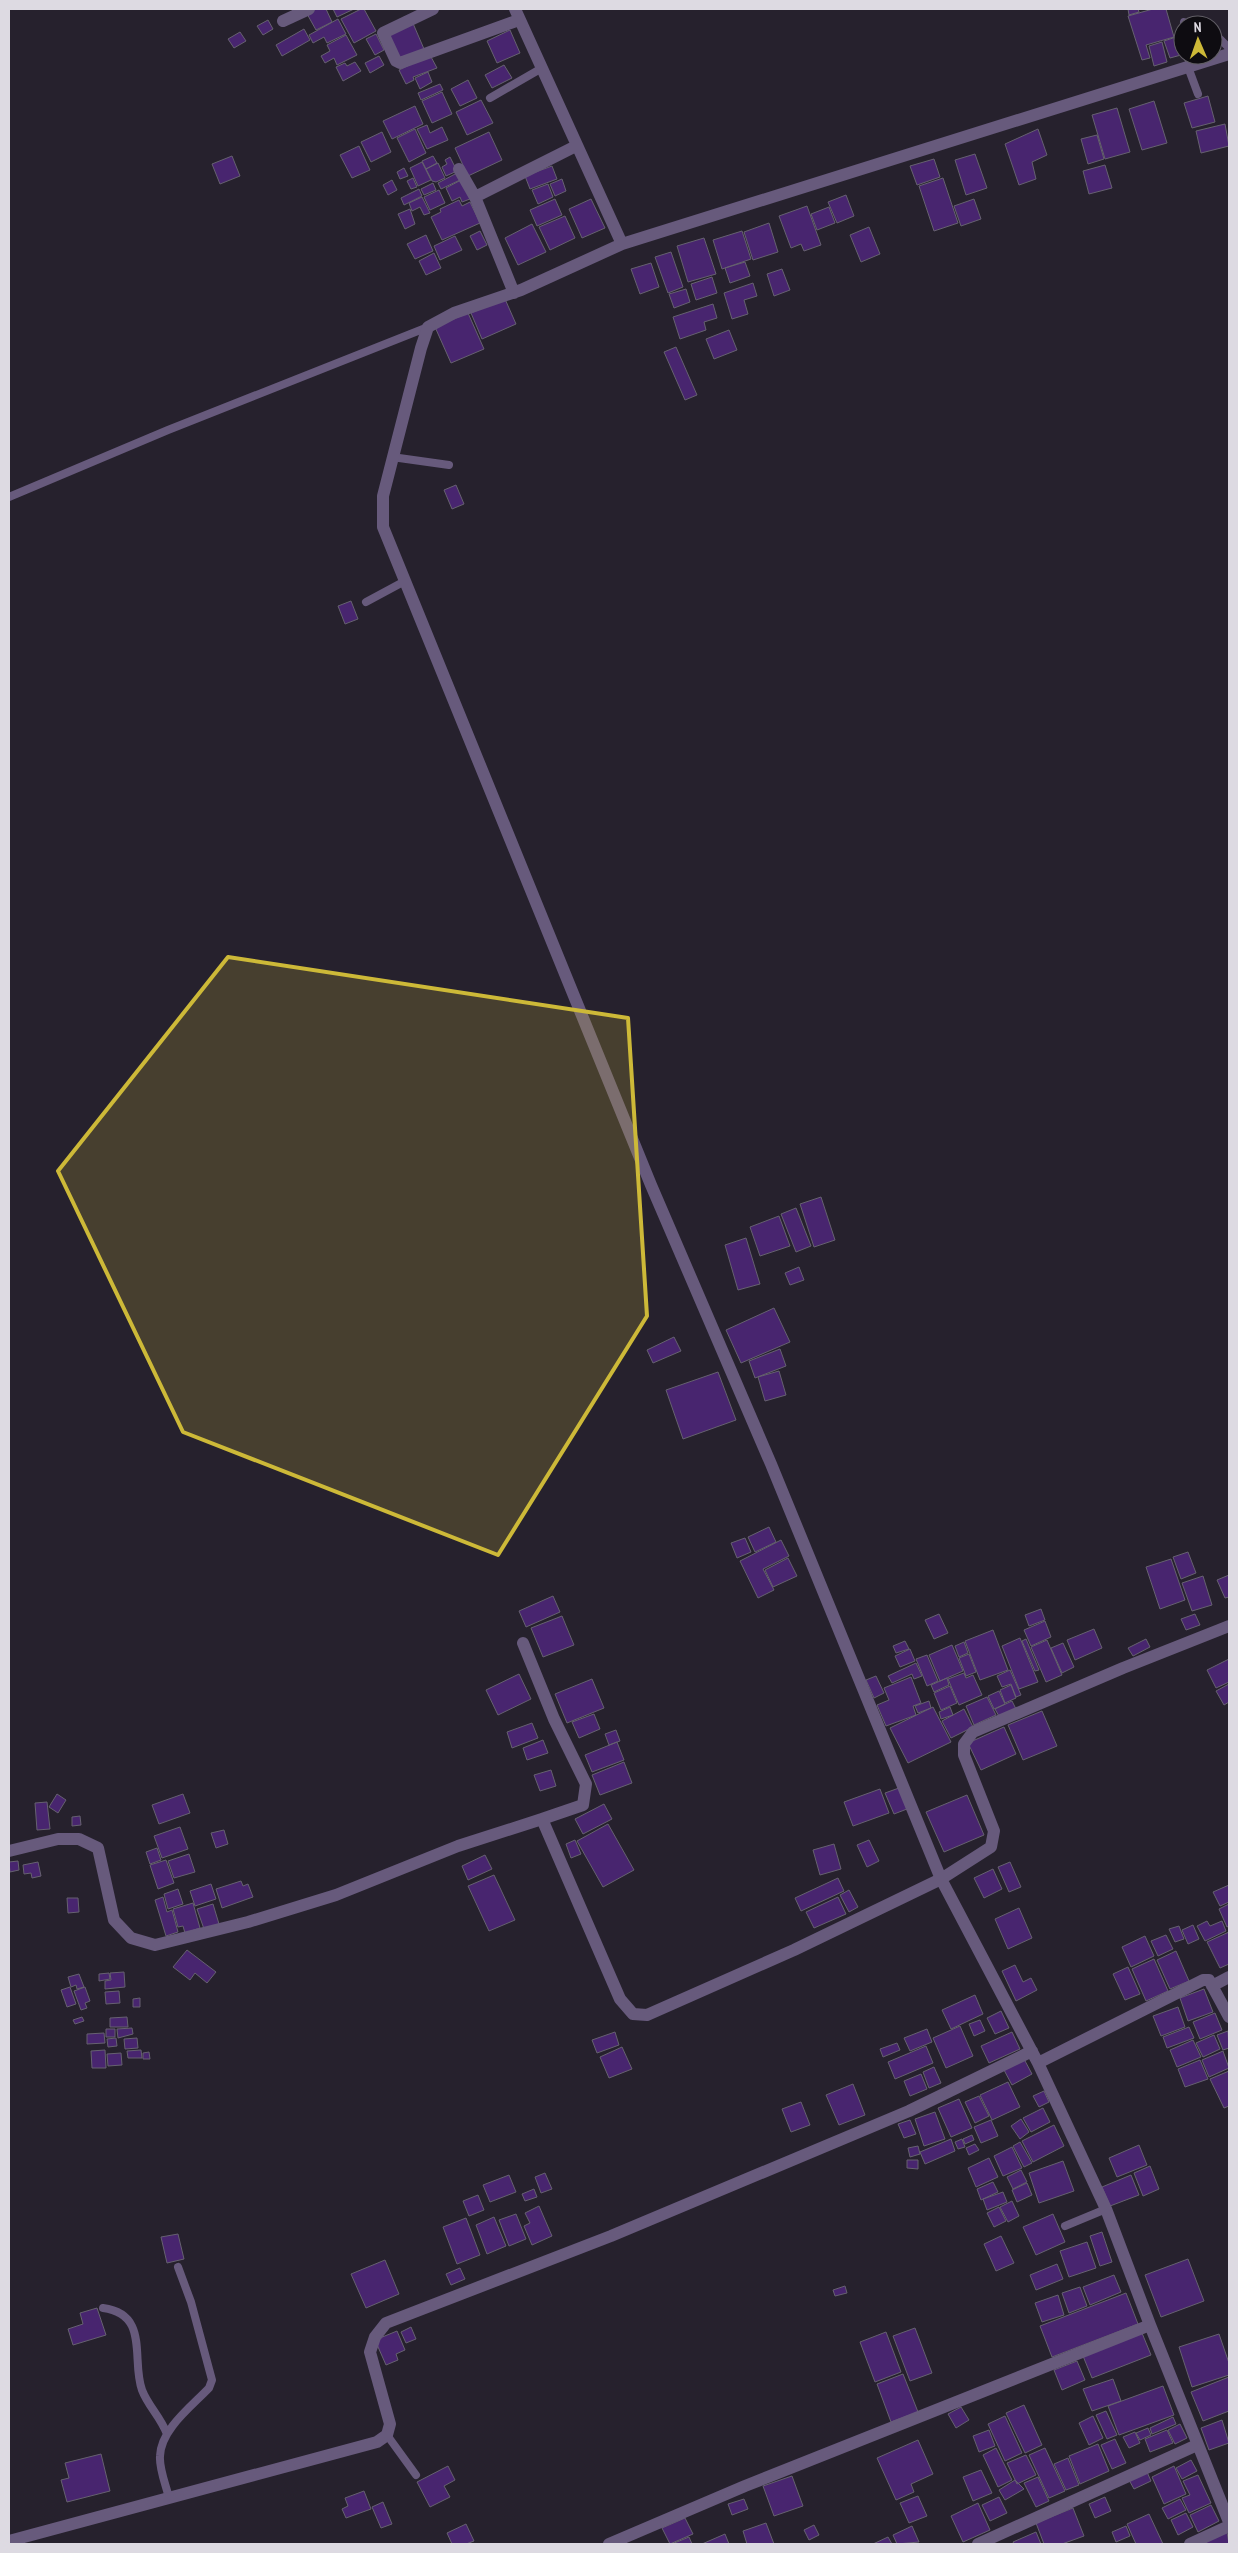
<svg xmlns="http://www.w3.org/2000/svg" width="1238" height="2553" font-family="'PT Sans Narrow',sans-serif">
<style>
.building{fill:#48256f;stroke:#666170}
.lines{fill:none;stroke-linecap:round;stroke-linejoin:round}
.lane{stroke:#675a7c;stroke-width:8}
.street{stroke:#675a7c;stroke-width:12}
.marked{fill:#cdb938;fill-opacity:0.2;stroke:#cdb938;stroke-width:4;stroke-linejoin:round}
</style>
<rect width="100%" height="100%" fill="#26212d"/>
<path class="building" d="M313,9H326L332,22L316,30L306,12Z
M333,9H354L337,17Z
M361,9H364L376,31L354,43L341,19Z
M1128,9H1138L1139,12L1129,15Z
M1153,9H1166L1174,37L1146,45L1150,58L1142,60L1128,16Z
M338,19L346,34L327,43L324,37L313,43L309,35Z
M268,20L273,29L263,35L257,26Z
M412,21L424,49L400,60L387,32Z
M304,29L310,40L282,56L276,45Z
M510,30L520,53L497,63L487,41Z
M240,32L246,41L234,48L228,39Z
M376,34L384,50L375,55L366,39Z
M346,35L357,55L337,65L334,58L325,63L321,56L330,51L327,45Z
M1176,37L1181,55L1170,58L1164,41Z
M1162,42L1167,62L1154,66L1149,46Z
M430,55L437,68L413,77L414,80L406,84L399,70Z
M1183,55H1203L1204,57L1186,63Z
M379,56L384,65L370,73L365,63Z
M355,62L361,71L343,81L336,67L345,63L347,66Z
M504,65L512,78L492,88L485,75Z
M428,72L432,82L420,89L415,78Z
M468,80L477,98L460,106L451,89Z
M440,84L443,90L421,100L418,93Z
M442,92L452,114L432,123L422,101Z
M1208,96L1215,122L1192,128L1184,103Z
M481,100L493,123L467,135L456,112Z
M1154,101L1167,143L1142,150L1129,109Z
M415,106L423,124L392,139L383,121Z
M1117,108L1130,152L1105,159L1092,115Z
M1225,124L1229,146L1201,153L1196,131Z
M427,125L430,133L442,127L448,140L427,149L417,129Z
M415,129L426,153L409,162L397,138Z
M1038,129L1047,155L1032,162L1036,179L1019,185L1005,144Z
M382,132L391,152L371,162L361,142Z
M489,132L502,160L468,176L455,148Z
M1097,135L1104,159L1088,164L1081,139Z
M359,146L370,170L352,178L340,155Z
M975,154L987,188L966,195L955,160Z
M232,156L240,176L220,184L212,164Z
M433,156L437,163L426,169L422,161Z
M450,157L457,171L446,176L442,167L447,164L445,160Z
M934,159L940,177L917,185L910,166Z
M422,162L431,180L418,186L410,168Z
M438,163L445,178L436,182L432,181L426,169Z
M1105,165L1112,188L1089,194L1083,171Z
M552,166L557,179L530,189L525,176Z
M404,168L408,176L400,179L397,172Z
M457,173L460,180L441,189L438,183Z
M413,178L417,187L411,189L407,181Z
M943,178L958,223L934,231L919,186Z
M562,179L566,191L555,196L550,184Z
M392,180L397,190L388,195L383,185Z
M461,180L470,199L462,202L460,197L452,201L446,188Z
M433,183L436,190L424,195L421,189Z
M548,184L553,197L538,204L532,190Z
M419,189L422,196L404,205L401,198Z
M439,190L445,203L430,210L424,197Z
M846,195L854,216L837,223L828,202Z
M422,197L430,213L424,215L420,207L412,211L409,203Z
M555,199L562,215L537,226L530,210Z
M591,199L605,228L582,238L569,209Z
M974,199L981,219L961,226L954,206Z
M459,200L462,206L470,202L480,223L442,240L431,217L441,212L440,209Z
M807,206L821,245L804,251L801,244L791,248L779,216Z
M829,207L835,223L817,230L811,214Z
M410,209L415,224L405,229L398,214Z
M565,216L575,238L550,250L539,227Z
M769,223L778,252L753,260L744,232Z
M532,224L546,252L518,265L505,238Z
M869,227L880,254L861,262L850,235Z
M480,231L487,245L477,250L470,236Z
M742,231L751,259L722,269L713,240Z
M426,235L433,251L415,259L407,244Z
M455,236L462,250L440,260L434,246Z
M704,238L716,274L688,282L677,246Z
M671,252L683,287L668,293L655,257Z
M434,253L441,268L426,275L419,261Z
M745,262L750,276L730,283L725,268Z
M651,263L659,287L640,294L631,269Z
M782,269L790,290L774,296L767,274Z
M712,277L717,293L696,300L691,284Z
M753,283L757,296L744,300L748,314L732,319L724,293Z
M686,289L690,302L674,308L669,294Z
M505,299L516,324L482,339L471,313Z
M713,304L717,318L704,322L706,330L680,339L673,317Z
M468,313L484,349L451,363L435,327Z
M729,330L737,350L714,359L706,339Z
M676,347L697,395L685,400L664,352Z
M456,485L464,504L452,509L444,490Z
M351,601L358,619L345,624L338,606Z
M821,1197L835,1240L814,1247L800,1204Z
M796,1208L811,1246L796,1252L781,1214Z
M779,1216L790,1246L760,1256L750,1227Z
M746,1238L760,1284L738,1290L725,1245Z
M799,1267L804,1280L790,1285L785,1273Z
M774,1308L790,1342L741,1363L726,1330Z
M674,1337L681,1351L653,1363L647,1350Z
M780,1349L786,1366L755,1378L749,1361Z
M779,1371L786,1395L765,1401L758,1377Z
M718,1372L736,1420L683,1439L666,1390Z
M769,1527L776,1542L755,1552L748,1537Z
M745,1538L751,1552L737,1558L731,1543Z
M781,1540L789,1556L763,1569L774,1590L758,1598L740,1561Z
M1188,1552L1196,1573L1181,1579L1173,1557Z
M788,1558L797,1576L773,1587L765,1570Z
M1171,1559L1185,1600L1160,1609L1146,1567Z
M1229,1575V1597L1225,1598L1217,1580Z
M1203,1576L1212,1605L1192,1611L1182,1583Z
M553,1596L560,1612L526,1627L519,1611Z
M1041,1609L1045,1620L1029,1626L1025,1615Z
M939,1614L948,1633L934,1639L925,1620Z
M1195,1614L1200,1625L1186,1630L1181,1619Z
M562,1616L574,1645L543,1657L531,1628Z
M1045,1621L1051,1637L1031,1646L1024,1630Z
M1094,1629L1102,1648L1075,1660L1067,1640Z
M993,1630L1008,1670L980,1680L965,1641Z
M1020,1638L1038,1682L1019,1689L1002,1646Z
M1026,1639L1039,1670L1035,1671L1022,1641Z
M1146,1639L1150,1647L1133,1656L1128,1648Z
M1047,1640L1062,1675L1046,1682L1031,1647Z
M905,1641L909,1649L896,1653L893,1646Z
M964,1642L968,1653L959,1657L955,1646Z
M1063,1643L1074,1667L1062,1673L1051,1648Z
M952,1645L963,1671L940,1681L929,1655Z
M910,1649L915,1661L900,1667L895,1656Z
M969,1654L976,1672L966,1676L959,1658Z
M927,1655L938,1681L927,1686L916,1659Z
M1229,1659V1682L1216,1688L1207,1670Z
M916,1663L922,1676L914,1679L912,1674L892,1683L888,1676Z
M1010,1670L1021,1695L1016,1697L1011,1684L1002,1687L997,1676Z
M964,1673L966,1678L973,1675L982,1695L959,1705L948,1679Z
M519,1674L531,1699L498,1715L486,1690Z
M876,1676L884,1693L874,1698L866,1680Z
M911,1677L921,1703L913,1706L916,1715L886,1726L877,1705L889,1700L884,1688Z
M947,1678L949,1685L934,1692L931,1685Z
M592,1679L604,1708L567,1723L555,1694Z
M1229,1684V1702L1224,1705L1216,1691Z
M1011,1685L1016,1698L1005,1703L1000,1690Z
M950,1686L957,1703L941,1710L934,1693Z
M999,1691L1005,1704L994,1709L988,1696Z
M987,1697L996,1715L974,1725L966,1706Z
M929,1701L931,1708L918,1713L915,1706Z
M1012,1701L1017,1711L1000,1718L995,1709Z
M933,1707L951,1742L908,1763L890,1728Z
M950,1707L953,1715L941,1719L939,1712Z
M964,1709L973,1727L951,1738L942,1721Z
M1042,1711L1057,1746L1023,1760L1008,1725Z
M594,1714L600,1729L579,1738L572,1722Z
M532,1723L538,1738L512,1748L507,1732Z
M1004,1727L1016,1754L981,1770L968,1743Z
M616,1730L620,1741L609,1745L605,1734Z
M543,1740L548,1753L527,1760L523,1748Z
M617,1742L624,1760L592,1772L585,1755Z
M624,1762L632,1783L600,1795L592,1775Z
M551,1770L556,1786L540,1791L534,1775Z
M899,1788L907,1809L894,1814L885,1793Z
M880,1789L889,1813L853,1826L844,1802Z
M57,1794L66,1800L58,1813L49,1807Z
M183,1794L190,1813L159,1824L152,1805Z
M967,1795L984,1835L944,1852L926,1812Z
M47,1802L50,1829L37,1830L35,1803Z
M604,1804L612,1819L583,1834L575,1819Z
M80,1816L81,1825L72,1826V1817Z
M608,1824L634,1870L603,1887L577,1841Z
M180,1827L188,1849L162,1858L154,1836Z
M224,1830L228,1844L216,1848L211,1833Z
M575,1840L581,1854L571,1858L566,1844Z
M869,1840L879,1861L867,1867L857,1845Z
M834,1844L841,1869L820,1875L813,1850Z
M157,1848L161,1860L150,1864L146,1852Z
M189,1854L195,1872L174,1878L168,1861Z
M485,1855L492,1869L468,1880L462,1866Z
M166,1860L174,1883L158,1889L150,1865Z
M18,1861L19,1870L10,1872L9,1862Z
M38,1862L41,1876L32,1878L31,1873L24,1874L23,1865Z
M1010,1862L1021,1887L1009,1892L998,1867Z
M993,1869L1002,1889L984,1898L974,1878Z
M494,1875L515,1920L489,1931L468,1886Z
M838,1878L844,1891L801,1911L795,1898Z
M241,1881L243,1886L248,1884L253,1897L222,1908L216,1889Z
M211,1884L216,1899L195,1906L190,1891Z
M1229,1885V1902L1220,1906L1213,1892Z
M178,1889L183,1904L168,1909L164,1894Z
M849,1890L858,1907L849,1912L840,1895Z
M163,1897L167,1912L172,1910L178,1932L166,1936L155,1900Z
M838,1897L846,1914L814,1928L806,1912Z
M67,1898H78L79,1912L68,1913Z
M193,1903L200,1928L185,1933L183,1926L178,1927L173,1909Z
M213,1904L219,1924L204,1929L197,1909Z
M1229,1904V1926L1227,1927L1219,1909Z
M1019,1908L1032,1938L1008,1949L995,1919Z
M1207,1921L1210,1926L1222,1921L1226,1931L1205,1941L1197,1926Z
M1193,1925L1199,1939L1188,1944L1182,1930Z
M1179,1926L1184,1939L1175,1942L1169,1929Z
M1229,1932V1964L1220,1968L1207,1942Z
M1166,1935L1173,1949L1158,1956L1151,1941Z
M1145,1936L1154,1956L1131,1967L1122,1947Z
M187,1950L216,1972L207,1983L195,1973L190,1980L173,1967Z
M1176,1951L1189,1981L1170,1989L1157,1960Z
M1154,1959L1168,1991L1146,2001L1132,1969Z
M1015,1965L1023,1982L1031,1978L1037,1990L1016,2001L1002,1971Z
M1128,1967L1140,1994L1125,2000L1113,1974Z
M124,1972L125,1987L105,1989V1981L111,1980L110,1973Z
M109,1973L110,1979L99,1981V1974Z
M79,1974L84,1987L77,1989L76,1985L71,1987L68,1977Z
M70,1987L76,2004L67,2007L61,1990Z
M85,1987L90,2001L85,2003L87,2008L81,2010L74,1991Z
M1204,1989L1213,2012L1188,2021L1180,1998Z
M119,1991L120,2003L106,2004L105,1992Z
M975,1995L983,2014L951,2029L942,2010Z
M140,1998V2007H133V1999Z
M1178,2007L1185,2027L1161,2036L1153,2016Z
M1001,2011L1009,2028L995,2034L987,2018Z
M1215,2013L1222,2030L1200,2039L1193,2022Z
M82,2017L84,2021L75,2024L73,2020Z
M127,2017L128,2027H110V2018Z
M980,2020L985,2031L974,2036L969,2024Z
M960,2026L973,2056L946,2068L933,2038Z
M1189,2027L1194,2038L1167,2048L1163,2037Z
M132,2028L133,2034L118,2038L117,2029Z
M106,2029H115V2037H106Z
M927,2029L932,2042L910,2051L904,2038Z
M1228,2031L1229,2048L1223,2050L1217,2035Z
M615,2032L619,2045L597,2053L592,2040Z
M1012,2032L1020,2049L989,2063L981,2046Z
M104,2033L105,2043L87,2044V2034Z
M1214,2035L1220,2049L1203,2057L1196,2043Z
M116,2038L117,2046L108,2047L107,2039Z
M137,2038L138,2048L125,2049L124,2039Z
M1193,2040L1201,2057L1177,2067L1170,2050Z
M897,2043L900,2050L883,2057L880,2049Z
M926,2046L933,2063L895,2079L888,2062Z
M622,2047L632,2069L609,2078L600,2057Z
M105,2050L106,2068H92L91,2051Z
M141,2050L142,2058H128L127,2051Z
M1223,2051L1229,2068L1209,2077L1202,2060Z
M149,2052L150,2059H143V2053Z
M121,2053L122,2065L108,2066L107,2054Z
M1024,2059L1032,2074L1012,2085L1004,2070Z
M1200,2060L1208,2079L1185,2087L1178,2069Z
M934,2067L941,2083L929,2088L923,2072Z
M1229,2071V2106L1224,2108L1210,2079Z
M921,2074L927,2089L910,2096L904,2081Z
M1008,2082L1020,2107L992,2120L980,2095Z
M853,2084L865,2115L839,2125L826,2095Z
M1044,2091L1049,2102L1039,2107L1033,2096Z
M979,2096L989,2116L975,2123L965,2102Z
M959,2099L972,2128L951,2137L938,2108Z
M801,2102L810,2125L791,2132L782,2109Z
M1043,2108L1050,2122L1031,2132L1023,2118Z
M935,2112L945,2139L924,2146L915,2119Z
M1021,2119L1029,2132L1020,2139L1011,2126Z
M910,2120L916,2134L904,2138L898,2124Z
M991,2120L998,2136L981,2143L974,2127Z
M1054,2125L1064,2146L1033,2162L1022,2141Z
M972,2135L974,2140L965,2144L963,2139Z
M951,2139L955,2151L925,2164L920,2152Z
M962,2139L965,2147L958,2149L955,2142Z
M1020,2142L1032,2163L1024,2167L1013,2146Z
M975,2144L979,2150L969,2155L966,2148Z
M1139,2145L1147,2165L1117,2177L1109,2158Z
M918,2146L920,2154L910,2157L908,2148Z
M1012,2147L1022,2168L1003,2176L994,2156Z
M989,2158L998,2177L976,2187L968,2168Z
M907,2160H918V2169L907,2168Z
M1063,2161L1074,2191L1039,2203L1029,2173Z
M1150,2166L1159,2189L1143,2196L1134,2173Z
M1021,2170L1027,2182L1013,2189L1007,2177Z
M545,2173L552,2189L541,2193L535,2177Z
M509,2175L516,2192L490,2202L483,2185Z
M1131,2175L1139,2195L1110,2206L1102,2187Z
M993,2182L998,2192L981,2200L977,2189Z
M1027,2183L1032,2195L1017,2202L1012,2190Z
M534,2189L537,2197L525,2201L522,2194Z
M1003,2192L1007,2202L987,2210L983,2199Z
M478,2195L484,2210L469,2216L463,2201Z
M1012,2201L1019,2216L1008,2222L1000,2207Z
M539,2206L552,2236L532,2245L524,2226L530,2223L525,2213Z
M999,2207L1006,2221L994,2227L987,2213Z
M516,2214L526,2239L509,2246L499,2220Z
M1053,2214L1065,2242L1036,2255L1023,2227Z
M494,2217L506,2246L487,2254L476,2225Z
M466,2218L480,2255L457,2264L443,2227Z
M1102,2232L1112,2262L1100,2266L1090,2236Z
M178,2234L184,2259L167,2263L161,2237Z
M1001,2236L1014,2263L996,2271L984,2244Z
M1087,2242L1096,2268L1069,2277L1060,2251Z
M1188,2259L1204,2301L1161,2317L1145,2275Z
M385,2260L399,2294L366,2308L351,2274Z
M1057,2264L1063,2279L1036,2290L1030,2275Z
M460,2268L465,2279L451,2285L446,2274Z
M1114,2275L1121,2292L1090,2305L1083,2287Z
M845,2286L847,2293L835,2296L833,2290Z
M1080,2287L1087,2306L1069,2313L1062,2293Z
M1126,2293L1138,2324L1052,2357L1040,2326Z
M1058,2295L1064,2315L1042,2322L1035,2303Z
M97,2308L106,2335L73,2345L68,2329L83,2324L80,2313Z
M411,2327L416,2339L406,2343L401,2332Z
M915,2328L932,2373L910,2381L893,2336Z
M397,2331L405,2350L396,2354L398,2360L386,2365L375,2340Z
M886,2332L901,2372L875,2382L860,2342Z
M1142,2333L1151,2355L1092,2378L1083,2356Z
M1219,2334L1229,2363V2375L1192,2387L1179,2347Z
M1077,2361L1085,2380L1062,2390L1054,2370Z
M903,2374L918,2412L891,2422L877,2384Z
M1229,2377V2411L1203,2421L1191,2392Z
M1113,2379L1121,2401L1092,2411L1083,2389Z
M1163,2386L1174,2415L1119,2435L1108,2406Z
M1024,2405L1042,2445L1025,2453L1006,2413Z
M961,2407L969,2420L956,2428L948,2414Z
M1106,2411L1117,2435L1107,2439L1096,2415Z
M1005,2416L1022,2453L1005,2461L988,2424Z
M1093,2416L1103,2438L1089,2445L1079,2423Z
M1173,2417L1176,2424L1152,2434L1150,2428Z
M1222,2420L1229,2443L1209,2450L1201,2428Z
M1180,2424L1187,2438L1175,2444L1168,2430Z
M1148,2428L1151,2435L1140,2440L1136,2433Z
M989,2430L995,2446L979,2452L973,2436Z
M1167,2430L1173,2443L1150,2452L1145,2439Z
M1135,2432L1140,2443L1129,2448L1123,2437Z
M1115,2439L1126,2463L1112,2469L1101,2445Z
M918,2440L933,2474L911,2484L914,2492L896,2500L877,2458Z
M1098,2444L1109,2471L1080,2484L1069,2456Z
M996,2448L1012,2480L998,2487L983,2455Z
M1045,2448L1065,2491L1049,2498L1029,2455Z
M101,2454L110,2491L67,2502L61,2480L69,2478L65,2463Z
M1026,2455L1036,2475L1017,2484L1007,2463Z
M1068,2458L1079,2485L1066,2490L1054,2464Z
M1191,2460L1197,2471L1182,2479L1176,2468Z
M448,2466L455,2480L444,2486L450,2497L430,2507L417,2482Z
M1174,2466L1186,2494L1164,2504L1152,2477Z
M981,2470L992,2493L973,2501L963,2477Z
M1147,2472L1151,2481L1134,2489L1129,2480Z
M1198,2475L1211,2503L1189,2513L1182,2498L1190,2495L1183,2481Z
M792,2476L803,2506L774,2516L763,2486Z
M1038,2477L1049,2501L1036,2507L1024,2483Z
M1015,2480L1024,2489L1005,2500L999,2490Z
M364,2491L371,2509L346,2518L342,2509L348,2506L345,2498Z
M918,2496L927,2516L909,2523L900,2503Z
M999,2497L1007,2513L990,2521L982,2505Z
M1105,2497L1111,2511L1095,2518L1089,2504Z
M744,2499L748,2509L732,2515L728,2504Z
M1180,2499L1186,2510L1168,2519L1162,2508Z
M383,2502L392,2524L381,2528L372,2507Z
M978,2503L990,2530L963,2542L951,2516Z
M1211,2505L1219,2521L1198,2532L1190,2515Z
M1073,2508L1084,2536L1062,2544H1044L1036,2523Z
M1186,2513L1193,2527L1178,2535L1171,2520Z
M1149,2514L1163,2544H1136L1127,2524Z
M685,2518L693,2534L670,2544L662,2528Z
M766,2523L774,2544H747L743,2531Z
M466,2524L474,2541L466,2544H452L447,2533Z
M814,2525L819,2535L809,2540L804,2530Z
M912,2526L919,2542L897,2544L893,2535Z
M1126,2526L1130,2536L1116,2542L1112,2532Z
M1036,2532L1041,2544H1014L1013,2542Z
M1227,2532L1229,2544H1207L1206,2541Z
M725,2534L729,2544H702Z
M689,2537L692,2544H672Z
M888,2537L892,2544H873Z"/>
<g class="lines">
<path class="lane" d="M1184,22L1195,25
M1213,32L1229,48
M1188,67L1198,94
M490,98L542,68
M392,457L449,465
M9,497L168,430L428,327
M366,602L405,581
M1065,2226L1106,2209
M103,2308C150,2314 131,2360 142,2390C148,2406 160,2416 167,2434
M387,2435L416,2475
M169,2498C166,2485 159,2469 160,2456C161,2429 192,2406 209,2388L212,2380L191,2302L178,2267"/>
<path class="street" d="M433,9L383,33L396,61L400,63L519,20
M515,9L622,244
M283,21L309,9
M1229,54L622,244L521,290L454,313L428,327L421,348L383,496V527L651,1185L771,1464L941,1879L1038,2063L1106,2209L1150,2325L1229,2522
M459,169L475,197L576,146
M475,197L514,293
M523,1643L554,1719L586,1784L583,1805L542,1819
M9,1851L58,1839H79L98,1848L114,1920L131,1938L155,1945L248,1922L336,1895L458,1846L542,1819L620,1999L633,2014L647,2015L794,1950L941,1879L991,1847L994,1831L964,1755V1744L973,1732L1123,1668L1229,1626
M1212,1986L1229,1977
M1038,2063L1203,1980H1209L1229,2017
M9,2541L377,2442L387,2435L390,2424L370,2352L375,2337L386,2323L611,2236L909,2111L1032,2051
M609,2544L745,2486L1150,2325
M978,2544L1197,2445
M1190,2544L1229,2526"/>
</g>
<path class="marked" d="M228,957L628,1018L647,1316L498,1555L183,1432L58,1171Z"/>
<rect width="1238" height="2553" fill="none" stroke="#dddae2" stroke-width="20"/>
<g transform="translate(1198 40) rotate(358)"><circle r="24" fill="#0e0c11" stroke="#615e65"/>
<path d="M0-4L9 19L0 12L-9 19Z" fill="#cdb938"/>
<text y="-8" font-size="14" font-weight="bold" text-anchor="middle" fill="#dddae2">N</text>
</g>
</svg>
